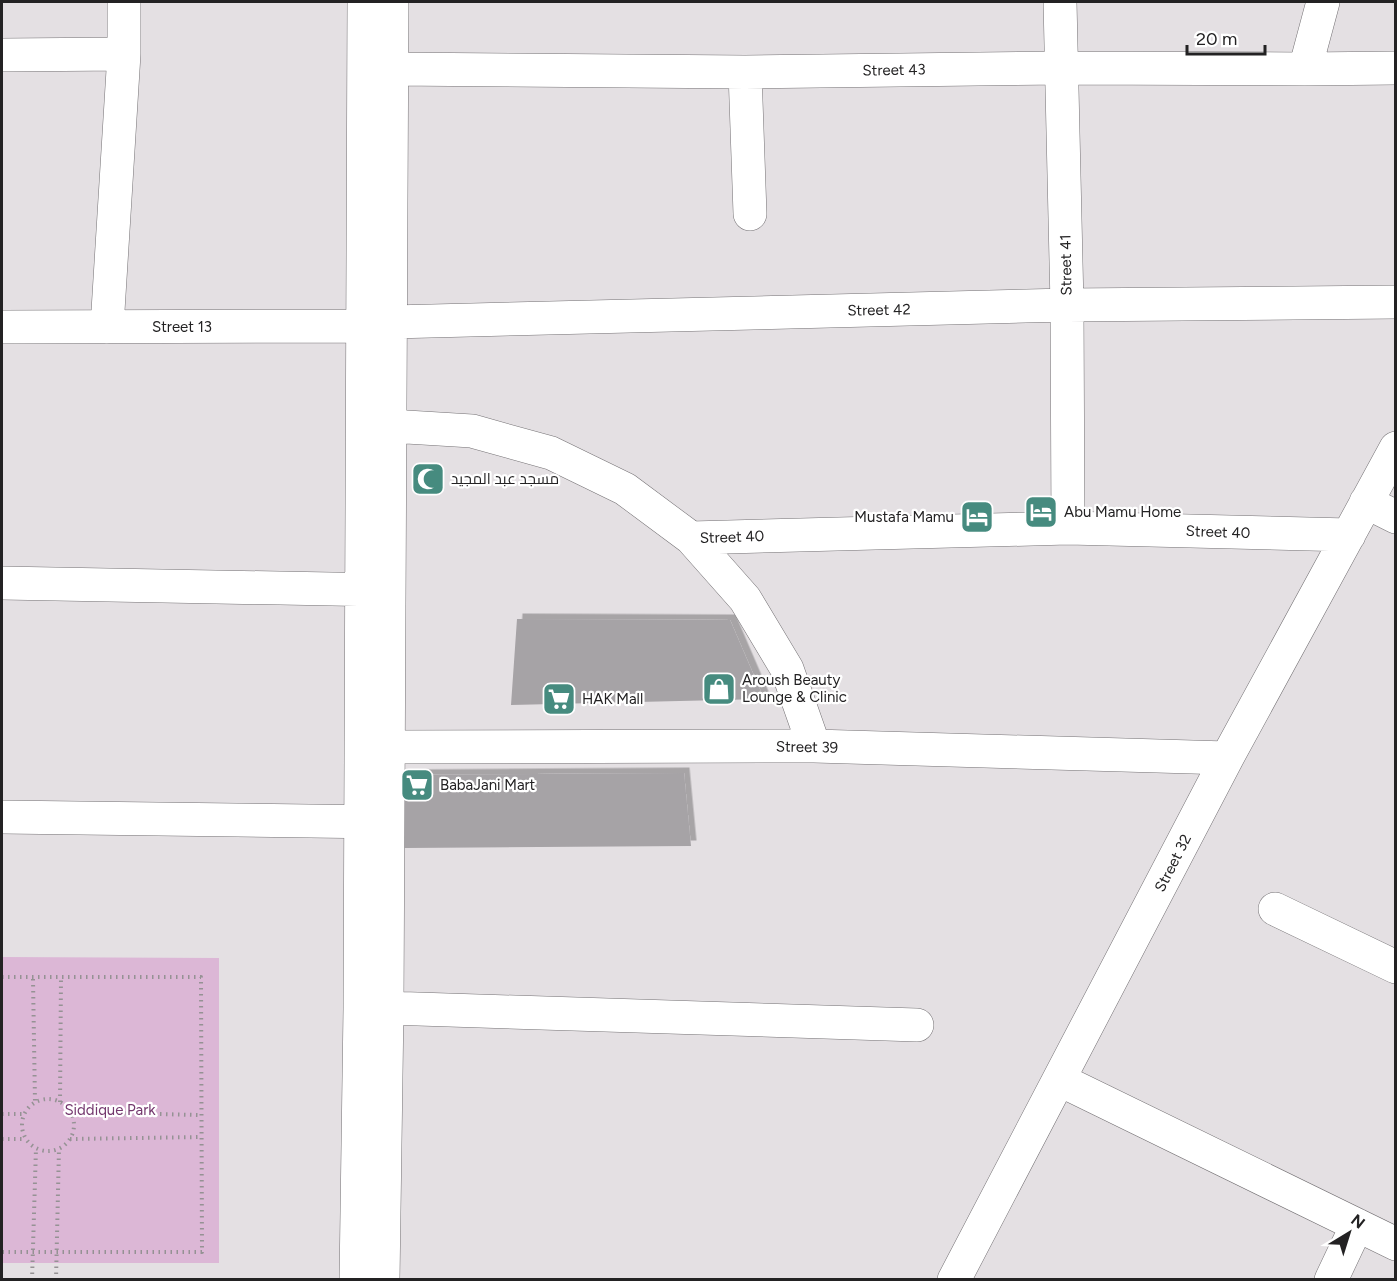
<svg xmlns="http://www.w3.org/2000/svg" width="1397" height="1281" font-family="Figtree,Cairo,sans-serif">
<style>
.green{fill:#dcb7d6}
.building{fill:#a6a3a6;filter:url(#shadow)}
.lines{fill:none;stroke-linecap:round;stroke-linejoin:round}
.minor-casing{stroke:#747174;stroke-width:34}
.path{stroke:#959294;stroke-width:4;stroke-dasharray:1.5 4.5;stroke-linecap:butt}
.minor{stroke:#fff;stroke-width:33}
.labels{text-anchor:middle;stroke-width:4.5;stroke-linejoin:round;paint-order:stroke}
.street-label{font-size:15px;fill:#232223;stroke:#fff}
.poi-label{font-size:15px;fill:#232223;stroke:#fff;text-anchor:start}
.park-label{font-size:15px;fill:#74386e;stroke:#fff}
</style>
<defs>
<filter id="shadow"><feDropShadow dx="5.5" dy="-5.5" stdDeviation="0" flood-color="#0004"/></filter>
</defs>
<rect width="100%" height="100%" fill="#e4e0e3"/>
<path class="green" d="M2,957L219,958V1263H2Z"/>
<path class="building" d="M517,619L730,620L764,699L511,705Z
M684,773L691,846L404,848V775Z"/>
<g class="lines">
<g class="minor-casing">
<path id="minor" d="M1060,2L1067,305L1068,528
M2,55L124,54
M392,69L745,72L1062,68L1305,69L1396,68
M1305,69L1323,2
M745,72L750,214
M2,327L363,326L392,322L1067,305L1396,302
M107,327L124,54V2
M390,426L472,431L551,453L625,489L691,538L745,599L787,669L814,746
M1366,502L1396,517
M691,538L1068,528L1349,535
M2,583L384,590
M388,747L814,746L1227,758
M2,817L384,822
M1275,909L1396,967
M365,1009L387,1008L917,1025
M1060,1080L1396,1244
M356,1280L360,1009L364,2
M383,1280L387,1008L392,2
M954,1280L1227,758L1396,448
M1331,1280L1357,1225"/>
</g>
<path class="path" d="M2,977H201L202,1252H2
M33,979L35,1102
M22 1125a26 26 0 1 1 52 0a26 26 0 1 1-52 0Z
M60,1102L61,977
M70,1112L200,1115
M2,1114H24
M2,1139H26
M70,1139L202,1137
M32,1280L36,1148
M56,1280L59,1148"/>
<use href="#minor" class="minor"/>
</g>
<defs>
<g id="mosque-square" transform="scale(1.725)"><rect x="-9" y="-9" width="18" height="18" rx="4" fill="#468b7f" stroke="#fff"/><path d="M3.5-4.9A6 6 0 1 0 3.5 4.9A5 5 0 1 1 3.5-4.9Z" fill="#fff"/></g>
<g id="hotel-square" transform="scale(1.725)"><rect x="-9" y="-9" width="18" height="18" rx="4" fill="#468b7f" stroke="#fff"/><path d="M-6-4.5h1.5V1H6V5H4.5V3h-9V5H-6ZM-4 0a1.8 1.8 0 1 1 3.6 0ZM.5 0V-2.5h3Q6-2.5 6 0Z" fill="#fff"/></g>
<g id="shop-square" transform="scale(1.725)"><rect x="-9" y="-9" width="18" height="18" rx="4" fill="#468b7f" stroke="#fff"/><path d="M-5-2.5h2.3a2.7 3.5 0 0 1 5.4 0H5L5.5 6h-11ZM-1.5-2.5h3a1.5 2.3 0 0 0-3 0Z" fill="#fff"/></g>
<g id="supermarket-square" transform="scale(1.725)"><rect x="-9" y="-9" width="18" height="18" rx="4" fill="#468b7f" stroke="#fff"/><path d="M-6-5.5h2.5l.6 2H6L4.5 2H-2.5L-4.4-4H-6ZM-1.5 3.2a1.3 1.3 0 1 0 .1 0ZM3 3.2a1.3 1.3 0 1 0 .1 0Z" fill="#fff"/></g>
</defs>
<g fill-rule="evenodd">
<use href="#mosque-square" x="428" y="479"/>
<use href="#hotel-square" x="1041" y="512"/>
<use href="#hotel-square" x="977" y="517"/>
<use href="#shop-square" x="719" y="689"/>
<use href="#supermarket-square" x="559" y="699"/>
<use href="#supermarket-square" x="417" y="785"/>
</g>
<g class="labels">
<g class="street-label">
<text transform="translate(894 70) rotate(-1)" y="5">Street 43</text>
<text transform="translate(1066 265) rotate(-91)" y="5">Street 41</text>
<text transform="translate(879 310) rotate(-1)" y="5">Street 42</text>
<text x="182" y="332">Street 13</text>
<text transform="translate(1218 532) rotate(2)" y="5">Street 40</text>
<text transform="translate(732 537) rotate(-2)" y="5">Street 40</text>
<text transform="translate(807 747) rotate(1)" y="5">Street 39</text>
<text transform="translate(1173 863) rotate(-63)" y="5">Street 32</text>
</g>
<g class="poi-label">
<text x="451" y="484">مسجد عبد المجید</text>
<text x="1064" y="517">Abu Mamu Home</text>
<text x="954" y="522" text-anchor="end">Mustafa Mamu</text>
<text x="742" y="685">Aroush Beauty<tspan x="742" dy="17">Lounge &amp; Clinic</tspan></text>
<text x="582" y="704">HAK Mall</text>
<text x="440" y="790">BabaJani Mart</text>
</g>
<g class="park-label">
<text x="110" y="1115">Siddique Park</text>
</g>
</g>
<rect width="1397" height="1281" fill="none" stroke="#232223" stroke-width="6"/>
<g transform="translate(1349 1233) rotate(38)" stroke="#ffffff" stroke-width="4.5" paint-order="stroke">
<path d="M0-4.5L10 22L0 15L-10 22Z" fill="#232223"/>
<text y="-9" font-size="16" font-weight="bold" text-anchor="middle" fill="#232223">N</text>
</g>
<path d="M1187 45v9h78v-9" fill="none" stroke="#232223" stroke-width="3"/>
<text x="1196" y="45" font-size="18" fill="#232223" stroke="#ffffff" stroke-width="4.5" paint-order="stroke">20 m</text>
</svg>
